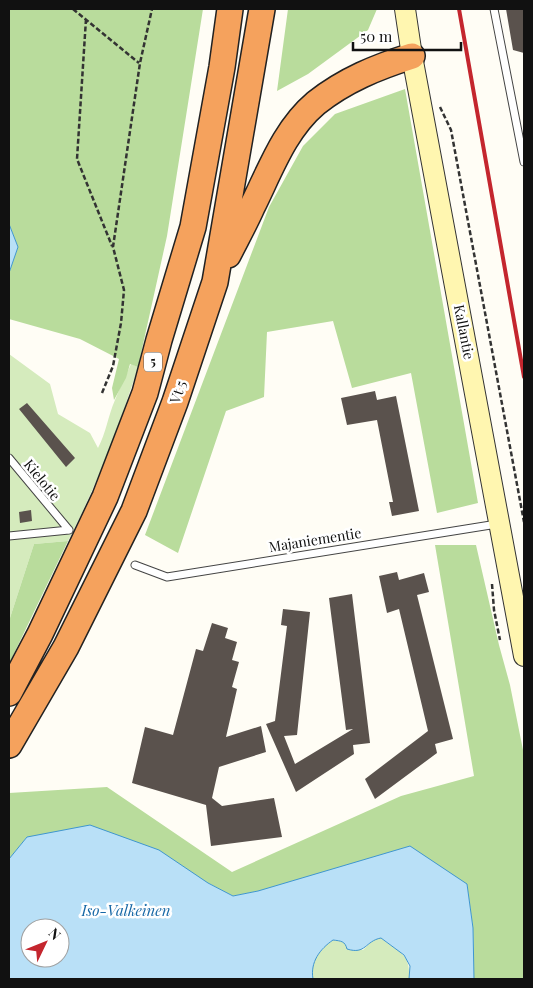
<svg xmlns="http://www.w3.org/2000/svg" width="533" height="988" font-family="'Playfair Display',serif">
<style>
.green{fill:#d5ebbd}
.forest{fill:#b9dc9c}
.water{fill:#b9e0f7;stroke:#3f96cf;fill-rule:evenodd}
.building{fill:#5a524d}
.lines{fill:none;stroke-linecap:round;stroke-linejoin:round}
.service-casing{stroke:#444;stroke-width:9}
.secondary-casing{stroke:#333;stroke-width:22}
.motorway-casing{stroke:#222;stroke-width:28}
.path{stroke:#333;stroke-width:2.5;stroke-dasharray:5 2.5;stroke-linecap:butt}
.service{stroke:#fff;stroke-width:7}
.secondary{stroke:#fff6b0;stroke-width:20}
.motorway{stroke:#f5a25d;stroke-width:25}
.rail{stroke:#c4262e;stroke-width:4}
.labels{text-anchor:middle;stroke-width:5;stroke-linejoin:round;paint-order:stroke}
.shield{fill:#fff;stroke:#585858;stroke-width:1}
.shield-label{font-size:12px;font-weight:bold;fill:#111}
.street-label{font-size:14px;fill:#111;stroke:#fff}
.water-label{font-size:15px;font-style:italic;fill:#1768a6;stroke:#fff}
</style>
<rect width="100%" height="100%" fill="#fffdf5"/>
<path class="green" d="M9,354L50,384L58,414L90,433L98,448C106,433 108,416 115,400C120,387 126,376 131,364L138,367C119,427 97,485 68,541L34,544L9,621Z
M381,938C399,953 411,953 409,979H313C310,962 320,949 333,940L341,941L363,950L374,939Z"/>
<path class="forest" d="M9,9H203L167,236L138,367L130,364L126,378L114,400L112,388L119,359L80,339L9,319V273L18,247L9,224Z
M288,9H377L368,30L308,74L277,91Z
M405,89L478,503L437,513L411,373L352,388L333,321L267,332L264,397L226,411L178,553L145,535L269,207L303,146L335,114Z
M68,541L9,664V621L34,544Z
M435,545H476L499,645L510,685L524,755V979H474L473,928L467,885L258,891L233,896L208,883L27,837L9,859V793L107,787L232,872L401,796L474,776Z"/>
<path class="water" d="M9,224L18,247L9,273Z
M90,825L159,850L208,883L233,896L258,891L410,846L467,884L473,928L474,979H409L410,966L404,955L381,938C365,941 366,955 347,949C345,941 341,941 333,940C320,949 310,962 313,979H9V859L27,837ZM30,928H60V958H30Z"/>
<path class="building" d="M506,9H524V53L513,50Z
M375,391L377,400L396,396L419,511L392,516L389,502H393L377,420L347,425L341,398Z
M27,403L75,458L66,467L19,409Z
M31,510L32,521L20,523L19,512Z
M397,572L399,580L424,573L429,592L417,595L453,739L435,744L437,753L375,799L365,779L428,731L399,609L387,613L379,576Z
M352,594L370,743L353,745L354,754L296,792L266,724L275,721L287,626L281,625L283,609L310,612L297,735L284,736L295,764L353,729L346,730L329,598Z
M212,623L228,628L225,638L237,642L232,660L239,662L232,687L237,689L226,737L261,726L266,752L219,767L212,798L222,806L274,798L282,837L211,846L206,805L132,783L145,727L173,735L196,649L203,651Z"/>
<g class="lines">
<g class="service-casing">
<path id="service" d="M494,9L524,162
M9,458L69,530
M9,536L69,530
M135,565L167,577L497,524"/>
</g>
<g class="secondary-casing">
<path id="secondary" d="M405,9L412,56L524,656"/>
</g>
<g class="motorway-casing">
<path id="motorway" d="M228,255C236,239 245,223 252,207C270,171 284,130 316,103C345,80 377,67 412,56
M9,693L40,634L105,497L145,393L159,340L193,227L222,67L230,9
M9,745L66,647L134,511L175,402L215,282L262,9"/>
</g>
<path class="path" d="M73,9L139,63
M86,19L77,159L112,246
M440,107L451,130L524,522
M102,393L113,366L121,323L124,290L113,247L140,63L152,9
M492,584L494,610L500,640"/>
<use href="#service" class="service"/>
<use href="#secondary" class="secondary"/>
<use href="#motorway" class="motorway"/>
<path class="rail" d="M459,9L524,377"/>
</g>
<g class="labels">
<rect class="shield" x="144" y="352.5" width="18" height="19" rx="4"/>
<g class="shield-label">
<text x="153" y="366">5</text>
</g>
<g class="street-label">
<text transform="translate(464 332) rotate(79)" y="5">Kallantie</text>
<text transform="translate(178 392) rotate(-71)" y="5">Vt 5</text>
<text transform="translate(42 480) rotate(51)" y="5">Kielotie</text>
<text transform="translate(315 540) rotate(-9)" y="5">Majaniementie</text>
</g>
<g class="water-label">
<text x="126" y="916">Iso-Valkeinen</text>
</g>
</g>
<rect width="533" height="988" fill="none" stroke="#111111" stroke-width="20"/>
<g transform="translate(45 943) rotate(47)"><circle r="24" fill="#ffffff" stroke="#a0a0a0"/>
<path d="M0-4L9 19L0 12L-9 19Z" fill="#c4262e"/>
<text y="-8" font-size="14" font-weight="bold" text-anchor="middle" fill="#111111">N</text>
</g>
<path d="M353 42v8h108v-8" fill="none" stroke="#111111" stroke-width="2.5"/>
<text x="360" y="42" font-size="15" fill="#111111" stroke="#ffffff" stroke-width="4" paint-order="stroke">50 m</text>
</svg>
